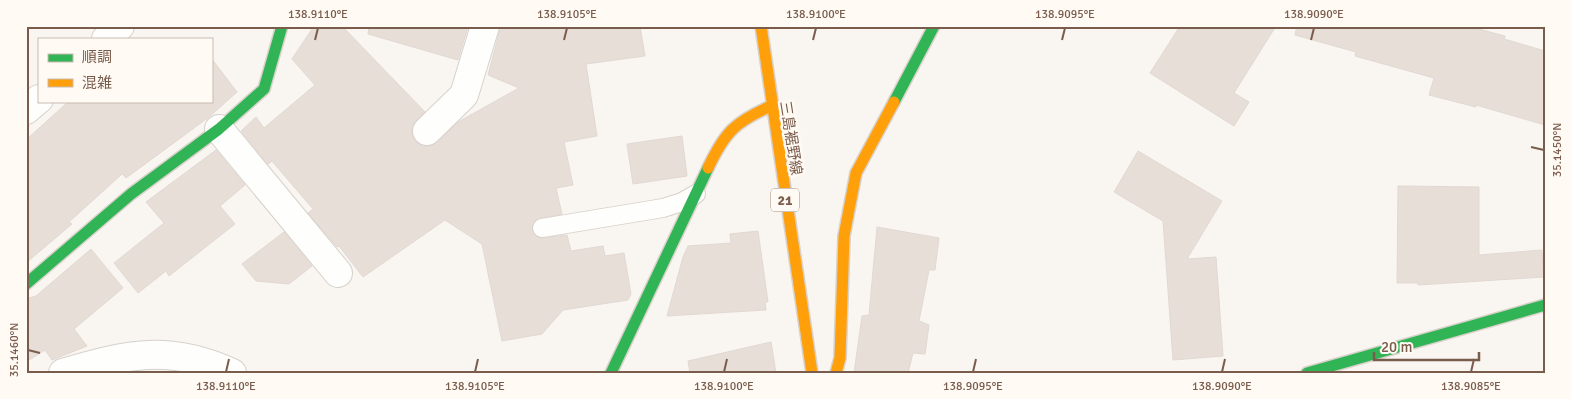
<svg xmlns="http://www.w3.org/2000/svg" width="1571" height="399" font-family="Signika,'Noto Sans JP',sans-serif">
<style>
.building{fill:#e6ded7;stroke:#e2d8d2}
.lines{fill:none;stroke-linecap:round;stroke-linejoin:round}
.lane-casing{stroke:#d7d1cb;stroke-width:20}
.street-casing{stroke:#d7d1cb;stroke-width:30}
.fast-casing{stroke:#d9d2cb;stroke-width:14}
.slow-casing{stroke:#d9d2cb;stroke-width:14}
.lane{stroke:#fefefd;stroke-width:18}
.street{stroke:#fefefd;stroke-width:28}
.fast{stroke:#30b455;stroke-width:11}
.slow{stroke:#ff9f0a;stroke-width:11}
.ticks{fill:none;stroke:#7a5c4d;stroke-width:2}
.labels{text-anchor:middle;stroke-width:5;stroke-linejoin:round;paint-order:stroke}
.shield{fill:#fffaf3;stroke:#a28b7f;stroke-width:1}
.shield-label{font-size:14px;font-weight:bold;fill:#7a5c4d}
.street-label{font-size:15px;fill:#7a5c4d;stroke:#fffaf3}
.neatline{fill:none;stroke:#7a5c4d;stroke-width:2}
.ticks-label{font-size:12px;text-anchor:middle;fill:#7a5c4d}
</style>
<rect width="100%" height="100%" fill="#f9f5f0"/>
<path class="building" d="M314,26H342L425,112L412,126V134L416,142L423,146H430L438,142L458,122L519,88L488,75L501,26H640L645,56L586,64L597,136L564,142L573,185L556,188L562,214L536,220L532,229L539,238L567,235L571,251L603,246L605,256L624,253L631,294L628,300L563,310L542,334L502,341L482,244L445,220L363,277L339,246L337,247L308,213L313,209L272,161L268,164L241,131L256,117L264,128L315,85L292,59Z
M369,26H465L468,27L458,60L368,34Z
M1180,26H1276L1234,93L1249,102L1234,126L1150,73Z
M1297,26H1467L1505,36L1504,39L1545,51V125L1476,105V107L1429,95L1434,78L1355,56L1356,52L1295,35Z
M211,58L237,92L209,117L126,178L122,174L69,222L72,224L26,263V140L69,101H211Z
M682,136L687,176L633,184L627,144Z
M216,150L245,185L220,206L235,224L169,276L166,271L138,293L114,263L164,223L146,202Z
M1138,151L1222,201L1187,259L1216,257L1223,356L1173,360L1163,221L1114,192Z
M1398,186L1479,187V255L1542,250L1544,277L1418,285V283H1397Z
M877,227L939,238L935,270H929L919,321L929,325L925,354L913,353L908,373H854L862,316L869,315Z
M758,231L768,302H765L766,310L667,316L683,257L688,246L731,243L730,234Z
M284,232L312,266L289,284L256,281L242,264Z
M91,249L123,288L74,329L87,346L52,360L45,350L26,362V299L36,296Z
M771,342L776,373H690L688,361Z"/>
<g class="lines">
<g class="lane-casing">
<path id="lane" d="M542,228L663,208L682,202L696,194"/>
</g>
<g class="street-casing">
<path id="street" d="M106,39L120,26
M26,110L39,99
M219,129L338,273
M427,131L464,95L485,26
M63,373C127,354 169,344 232,373"/>
</g>
<g class="fast-casing">
<path id="fast" d="M894,102L934,26
M26,284L131,194L219,129L264,89L282,26
M611,373L708,168
M1307,373L1545,305"/>
</g>
<g class="slow-casing">
<path id="slow" d="M761,26L812,373
M708,168C725,132 735,122 771,106
M836,373L840,358L844,236L856,173L894,102"/>
</g>
<use href="#lane" class="lane"/>
<use href="#street" class="street"/>
<use href="#fast" class="fast"/>
<use href="#slow" class="slow"/>
</g>
<path class="ticks" d="M315,40L318,28M564,40L567,28M813,40L816,28M1062,40L1065,28M1311,40L1314,28M1531,147L1544,150M28,350L40,353M226,372L229,359M475,372L478,359M724,372L727,359M973,372L976,359M1222,372L1225,359M1471,372L1474,359"/>
<g class="labels">
<rect class="shield" x="771" y="188.5" width="28" height="23" rx="4"/>
<g class="shield-label">
<text x="785" y="205">21</text>
</g>
<g class="street-label">
<text transform="translate(791 138) rotate(81)" y="5">三島裾野線</text>
</g>
</g>
<rect width="1571" height="399" fill="none" stroke="#fffaf3" stroke-width="55"/>
<rect x="38" y="38" width="175" height="65" fill="#fffaf3" stroke="#cabbb1"/>
<rect x="48" y="54" width="25" height="8" fill="#30b455" stroke="#cabbb1"/>
<text x="82" y="62" font-size="15" fill="#7a5c4d">順調</text>
<rect x="48" y="79" width="25" height="8" fill="#ff9f0a" stroke="#cabbb1"/>
<text x="82" y="88" font-size="15" fill="#7a5c4d">混雑</text>
<path d="M1374 352v8h105v-8" fill="none" stroke="#7a5c4d" stroke-width="2.5"/>
<text x="1381" y="352" font-size="15" fill="#7a5c4d" stroke="#fffaf3" stroke-width="4" paint-order="stroke">20 m</text>
<rect x="28" y="28" width="1516" height="344" class="neatline"/>
<g class="ticks-label">
<text x="318" y="18">138.9110°E</text>
<text x="567" y="18">138.9105°E</text>
<text x="816" y="18">138.9100°E</text>
<text x="1065" y="18">138.9095°E</text>
<text x="1314" y="18">138.9090°E</text>
<text transform="translate(1557 150) rotate(-90)" y="4">35.1450°N</text>
<text transform="translate(14 350) rotate(-90)" y="4">35.1460°N</text>
<text x="226" y="390">138.9110°E</text>
<text x="475" y="390">138.9105°E</text>
<text x="724" y="390">138.9100°E</text>
<text x="973" y="390">138.9095°E</text>
<text x="1222" y="390">138.9090°E</text>
<text x="1471" y="390">138.9085°E</text>
</g>
</svg>
